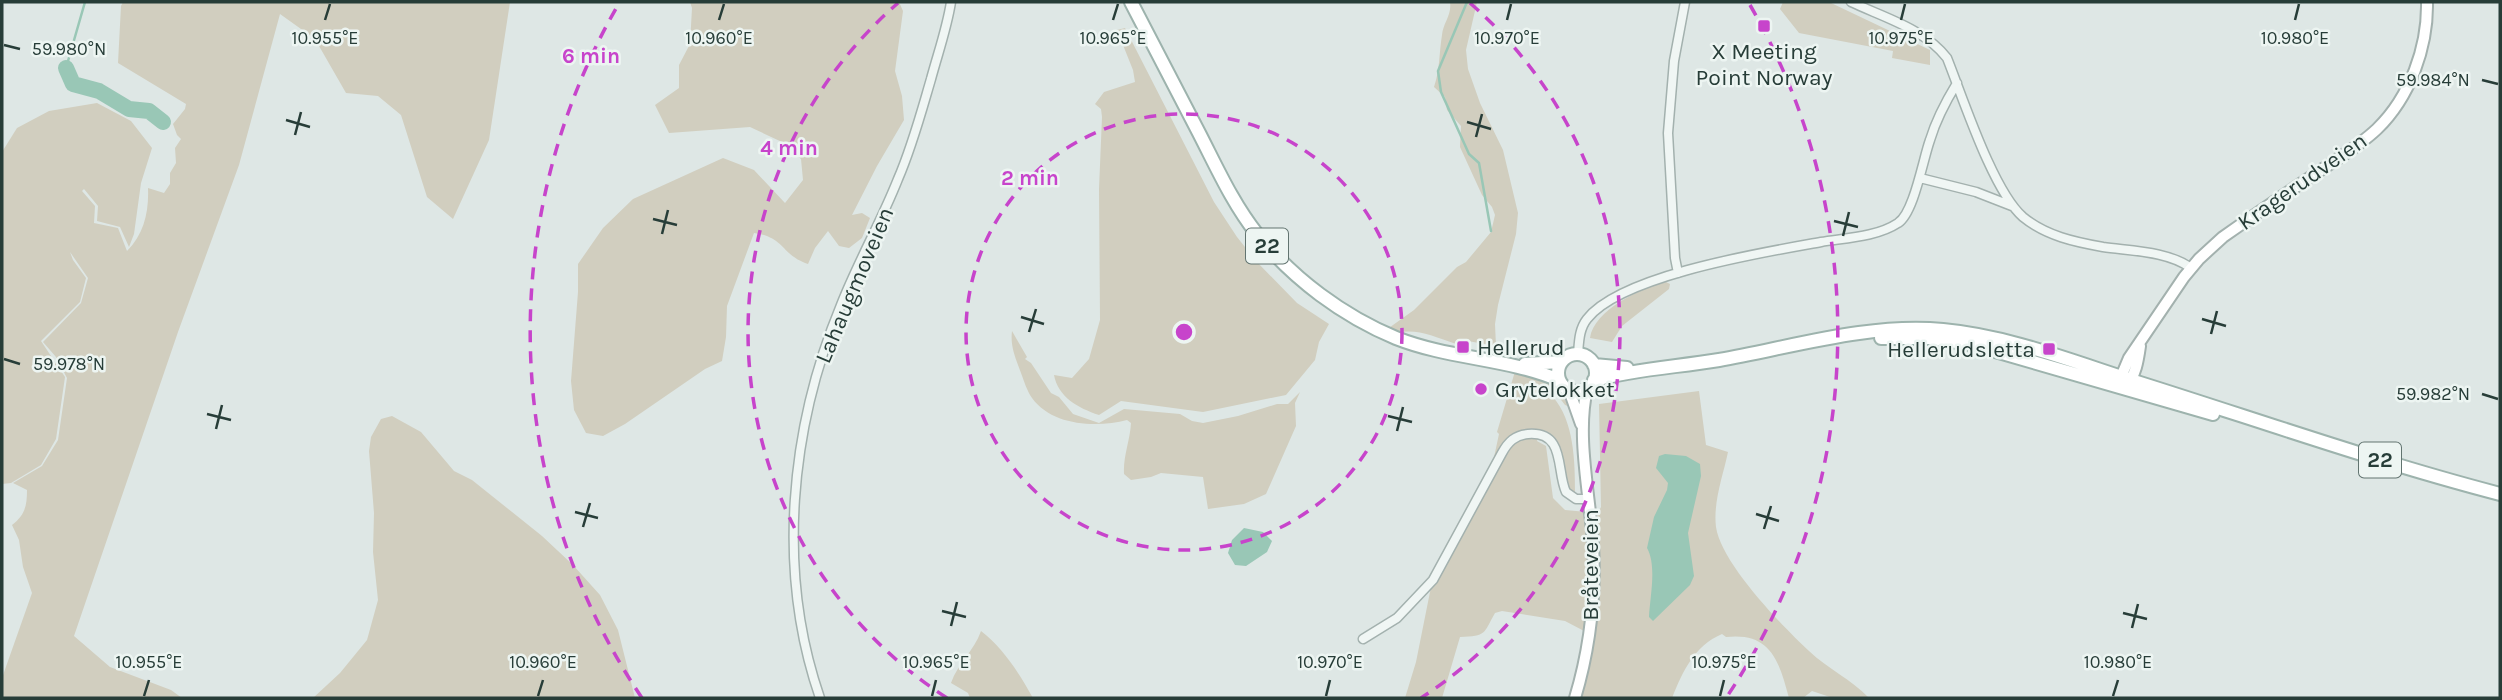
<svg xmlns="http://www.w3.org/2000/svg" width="2502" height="700" font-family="Karla,sans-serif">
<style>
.green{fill:#d1cebf}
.water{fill:#99c7b6}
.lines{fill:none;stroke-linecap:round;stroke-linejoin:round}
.stream{stroke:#99c7b6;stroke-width:2.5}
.river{stroke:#99c7b6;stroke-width:16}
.minor-casing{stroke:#a3b1ae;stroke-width:11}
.secondary-casing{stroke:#a3b1ae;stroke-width:14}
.primary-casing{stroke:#9db3ad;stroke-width:16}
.minor{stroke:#f0f6f4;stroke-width:8}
.secondary{stroke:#fff;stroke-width:10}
.primary{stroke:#fff;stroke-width:12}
.ticks{fill:none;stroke:#273d38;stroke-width:2.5}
.ring{fill:none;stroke:#c744cb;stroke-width:3.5;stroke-dasharray:12 9}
.poi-dot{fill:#c744cb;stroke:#edf5f2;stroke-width:2.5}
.labels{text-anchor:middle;stroke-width:5;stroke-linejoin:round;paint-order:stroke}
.shield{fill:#edf5f2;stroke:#627470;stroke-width:2}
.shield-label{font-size:21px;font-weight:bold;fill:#273d38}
.poi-label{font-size:23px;fill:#273d38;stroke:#edf5f2;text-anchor:start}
.street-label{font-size:23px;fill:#273d38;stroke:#edf5f2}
.ticks-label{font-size:18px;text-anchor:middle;fill:#273d38;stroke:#edf5f2;stroke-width:5;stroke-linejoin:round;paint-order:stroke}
.centre{fill:#c744cb;stroke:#edf5f2;stroke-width:3.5}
.ring-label{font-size:21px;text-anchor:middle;font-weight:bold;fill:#c744cb;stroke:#edf5f2;stroke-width:5;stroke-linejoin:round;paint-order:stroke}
</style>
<rect width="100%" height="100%" fill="#dee7e5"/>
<path class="green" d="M123,2H510L489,140L453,219L427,197L401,115L378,96L346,93L315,39L280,14L239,165L178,332L74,636L110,667L171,690L182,698H2V678L32,593L23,567L19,540L12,525C25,515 27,506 27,490L13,483L42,466L58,440L67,378L56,357L43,342L81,303L88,278L70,252L73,260L86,278L80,302L41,341L65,377L56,439L41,465L11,483L2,484V152L17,128L49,111L97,103L131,121L152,148L141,183L134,234L129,247L120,227L97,221L98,206L84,189L82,191L95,206L94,223L118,228L127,251C144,234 149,212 148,188L164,193L170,184V173L176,163L175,148L181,139L177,135L173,124L185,109L186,104L118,63L121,6Z
M690,2H899L903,11L895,71L902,96L904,120L877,166L852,215L862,213L870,218L862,238L849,248L839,246L828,231L815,248L808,264C781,255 785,237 754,233L727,306L726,337L722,361L705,369L625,424L603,436L586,433L574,410L571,381L578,292V264L603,228L633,199L723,158L754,170L785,203L803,180L801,159L782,142L750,127L669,133L655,105L679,88V65L690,44L692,8Z
M1450,2H1477L1466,50L1468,69L1480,103L1503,150L1518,213L1516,234L1498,305L1495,324L1496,346L1462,340H1457L1456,344C1428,335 1414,326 1385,336L1386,330L1414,310L1457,267L1466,262L1491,232L1495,215L1492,207L1482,195L1460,147L1461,126L1447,110L1445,97L1434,87C1440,70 1439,53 1442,35C1443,23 1452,15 1450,2Z
M1783,2H1829L1930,50V65L1892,58L1893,51L1799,33L1780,9Z
M1125,28L1214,202L1237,237L1257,262L1297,303L1329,324L1319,342L1315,360L1286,395L1203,412L1121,401L1099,415C1078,408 1058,397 1054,375L1072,378L1089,359L1100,320L1099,189L1102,117L1101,109L1095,104L1104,92L1135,82L1133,70L1117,30Z
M1666,282L1670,284L1669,289L1622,326L1612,342L1590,338C1594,310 1641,288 1666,282Z
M1012,331L1027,357L1025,359L1031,363L1051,393L1059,397L1073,414L1099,423L1124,409L1180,414L1192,421L1203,423L1238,416L1277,404H1288L1300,392L1295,403L1296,426L1266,494L1244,504L1208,509L1203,477L1161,473L1151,477L1131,480L1124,474C1123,456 1130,441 1131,423L1127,420C1097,428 1052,426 1032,398C1027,391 1024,381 1021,373C1016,359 1010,347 1012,331Z
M1516,368L1560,377L1556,388L1570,407L1565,405L1555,392L1553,397C1574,421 1575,461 1575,492L1570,490C1555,462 1575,456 1540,433L1537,441L1546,446L1553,498L1565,510L1598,513L1601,507L1599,404L1699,391L1706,445L1728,452C1723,476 1713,502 1716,527C1721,563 1782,626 1809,651C1828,669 1851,679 1869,698H1833L1812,691L1803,698H1789C1779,661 1771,632 1726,637L1722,634C1694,646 1683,671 1672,698H1575L1586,632L1565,621L1502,611L1495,613C1483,634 1487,636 1460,637L1442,698H1405L1416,662L1435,567L1462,522L1493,462L1499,434L1497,432Z
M392,416L421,432L454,471L472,480L542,536L573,565L600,595L618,630L635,698H313L340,673L367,640L378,600L373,552L374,513L369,451L371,437L381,419Z
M981,631C1004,649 1019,673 1033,698H970L968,693L951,683C958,663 974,651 981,631Z"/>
<path class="water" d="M1665,454L1686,456L1700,464L1701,476L1688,533L1694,576L1690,585L1653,621L1649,617C1650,596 1657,566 1647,548L1654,517L1667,490L1668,483L1656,468L1659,456Z
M1244,528L1263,532L1272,541L1267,552L1246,566L1235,565L1228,553L1232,540Z"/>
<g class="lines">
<path class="stream" d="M1467,2L1438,71L1441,92L1469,154L1479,163L1491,231
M66,68L85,2"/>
<path class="river" d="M66,68L73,84L99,91L129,109L149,111L163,122"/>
<g class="minor-casing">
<path id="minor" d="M1851,2C1883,17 1925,29 1947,58C1963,98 1993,191 2023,217C2046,236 2075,242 2103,247C2131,251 2168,251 2191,268
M1920,178L1976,192L2012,206
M1678,273L1675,258L1668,133L1674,61L1685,2
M1578,354C1579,342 1579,329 1587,319C1621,275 1766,252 1821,242C1845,238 1877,237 1898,223C1914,213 1923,159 1930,140C1936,120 1946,101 1957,83
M1363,639L1397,618L1433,580L1502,453C1508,442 1515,435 1528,434C1566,431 1556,471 1566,492L1576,499H1589
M820,698C776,571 790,428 841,305C858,262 881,222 898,179C912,147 921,113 931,79C938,53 947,28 951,2"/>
</g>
<g class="secondary-casing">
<path id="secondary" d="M2122,382L2121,377L2129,358L2184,277L2199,259L2223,237C2253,216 2282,196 2312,176C2334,161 2358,147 2377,129C2410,97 2428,47 2427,2
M2126,386C2136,375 2138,360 2140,346
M1569,390L1581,424
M1575,698C1590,648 1596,597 1593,544C1590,495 1576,436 1587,389"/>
</g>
<g class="primary-casing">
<path id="primary" d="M1131,2C1154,46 1176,89 1199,133C1217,168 1233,204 1257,234C1293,279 1343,316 1396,338C1449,359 1507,358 1559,380
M1881,338H1929L1971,344L2213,414
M1558 373a19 19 0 1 1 38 0a19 19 0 1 1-38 0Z
M1525,364L1561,362
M1594,365L1627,368
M1594,380C1635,369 1677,367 1719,360C1792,347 1869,323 1943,330C2009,336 2074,362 2137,382C2258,420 2377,462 2500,494"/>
</g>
<use href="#minor" class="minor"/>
<use href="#secondary" class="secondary"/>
<use href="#primary" class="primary"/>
</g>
<path class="ticks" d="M325,20L330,4M719,20L724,4M1113,20L1118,4M1507,20L1511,4M1901,20L1905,4M2295,20L2299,4M4,45L20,49M2482,80L2498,84M286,120L310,127M1467,122L1491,129M295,135L301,112M1476,137L1482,114M653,219L677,225M1834,221L1858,227M662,234L668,210M1843,236L1849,212M1021,317L1044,324M2202,319L2226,326M1029,332L1036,309M2211,334L2217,311M4,359L20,364M2482,394L2498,399M207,414L231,420M1388,416L1412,422M216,429L222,405M1397,431L1403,407M575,512L598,518M1756,514L1779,521M583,527L590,503M1764,529L1771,506M942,611L966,617M2123,613L2147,619M951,626L957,602M2132,628L2138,604M144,696L149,680M538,696L543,680M932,696L936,680M1326,696L1330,680M1720,696L1724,680M2113,696L2118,680"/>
<g class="ring">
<circle cx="1184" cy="332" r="218"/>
<path d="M947 698A436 436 0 0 1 898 3M1470 3A436 436 0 0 1 1421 698"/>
<path d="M642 698A654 654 0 0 1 618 5M1750 5A654 654 0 0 1 1726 698"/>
</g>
<g class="poi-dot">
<rect x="1757" y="19" width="14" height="14" rx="3.5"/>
<rect x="1456" y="340" width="14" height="14" rx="3.5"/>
<rect x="2042" y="342" width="14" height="14" rx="3.5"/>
<circle cx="1481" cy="389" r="7"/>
</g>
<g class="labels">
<g class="shield">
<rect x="1246" y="228.5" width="42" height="35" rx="5"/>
<rect x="2359" y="442.5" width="42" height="35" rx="5"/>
</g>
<g class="shield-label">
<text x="1267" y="253">22</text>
<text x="2380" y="467">22</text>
</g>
<g class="poi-label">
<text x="1764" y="59" text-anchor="middle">X Meeting<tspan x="1764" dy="26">Point Norway</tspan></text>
<text x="1477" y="355">Hellerud</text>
<text x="2035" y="357" text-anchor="end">Hellerudsletta</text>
<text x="1495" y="397">Grytelokket</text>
</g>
<g class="street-label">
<text transform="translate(2302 181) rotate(-35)" y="8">Kragerudveien</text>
<text transform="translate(854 285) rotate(-67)" y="8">Lahaugmoveien</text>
<text transform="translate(1590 565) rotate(-90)" y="8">Bråteveien</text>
</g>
</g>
<g class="ticks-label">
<text x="325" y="44">10.955°E</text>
<text x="719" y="44">10.960°E</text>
<text x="1113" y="44">10.965°E</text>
<text x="1507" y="44">10.970°E</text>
<text x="1901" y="44">10.975°E</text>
<text x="2295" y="44">10.980°E</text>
<text x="69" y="55">59.980°N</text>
<text x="2433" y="86">59.984°N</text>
<text x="69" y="370">59.978°N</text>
<text x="2433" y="400">59.982°N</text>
<text x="149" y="668">10.955°E</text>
<text x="543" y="668">10.960°E</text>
<text x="936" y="668">10.965°E</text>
<text x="1330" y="668">10.970°E</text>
<text x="1724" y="668">10.975°E</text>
<text x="2118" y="668">10.980°E</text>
</g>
<circle cx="1184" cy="332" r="10" class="centre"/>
<g class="ring-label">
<text x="591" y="63">6 min</text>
<text x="789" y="155">4 min</text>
<text x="1030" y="185">2 min</text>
</g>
<rect width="2502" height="700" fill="none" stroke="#273d38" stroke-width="7"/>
</svg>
